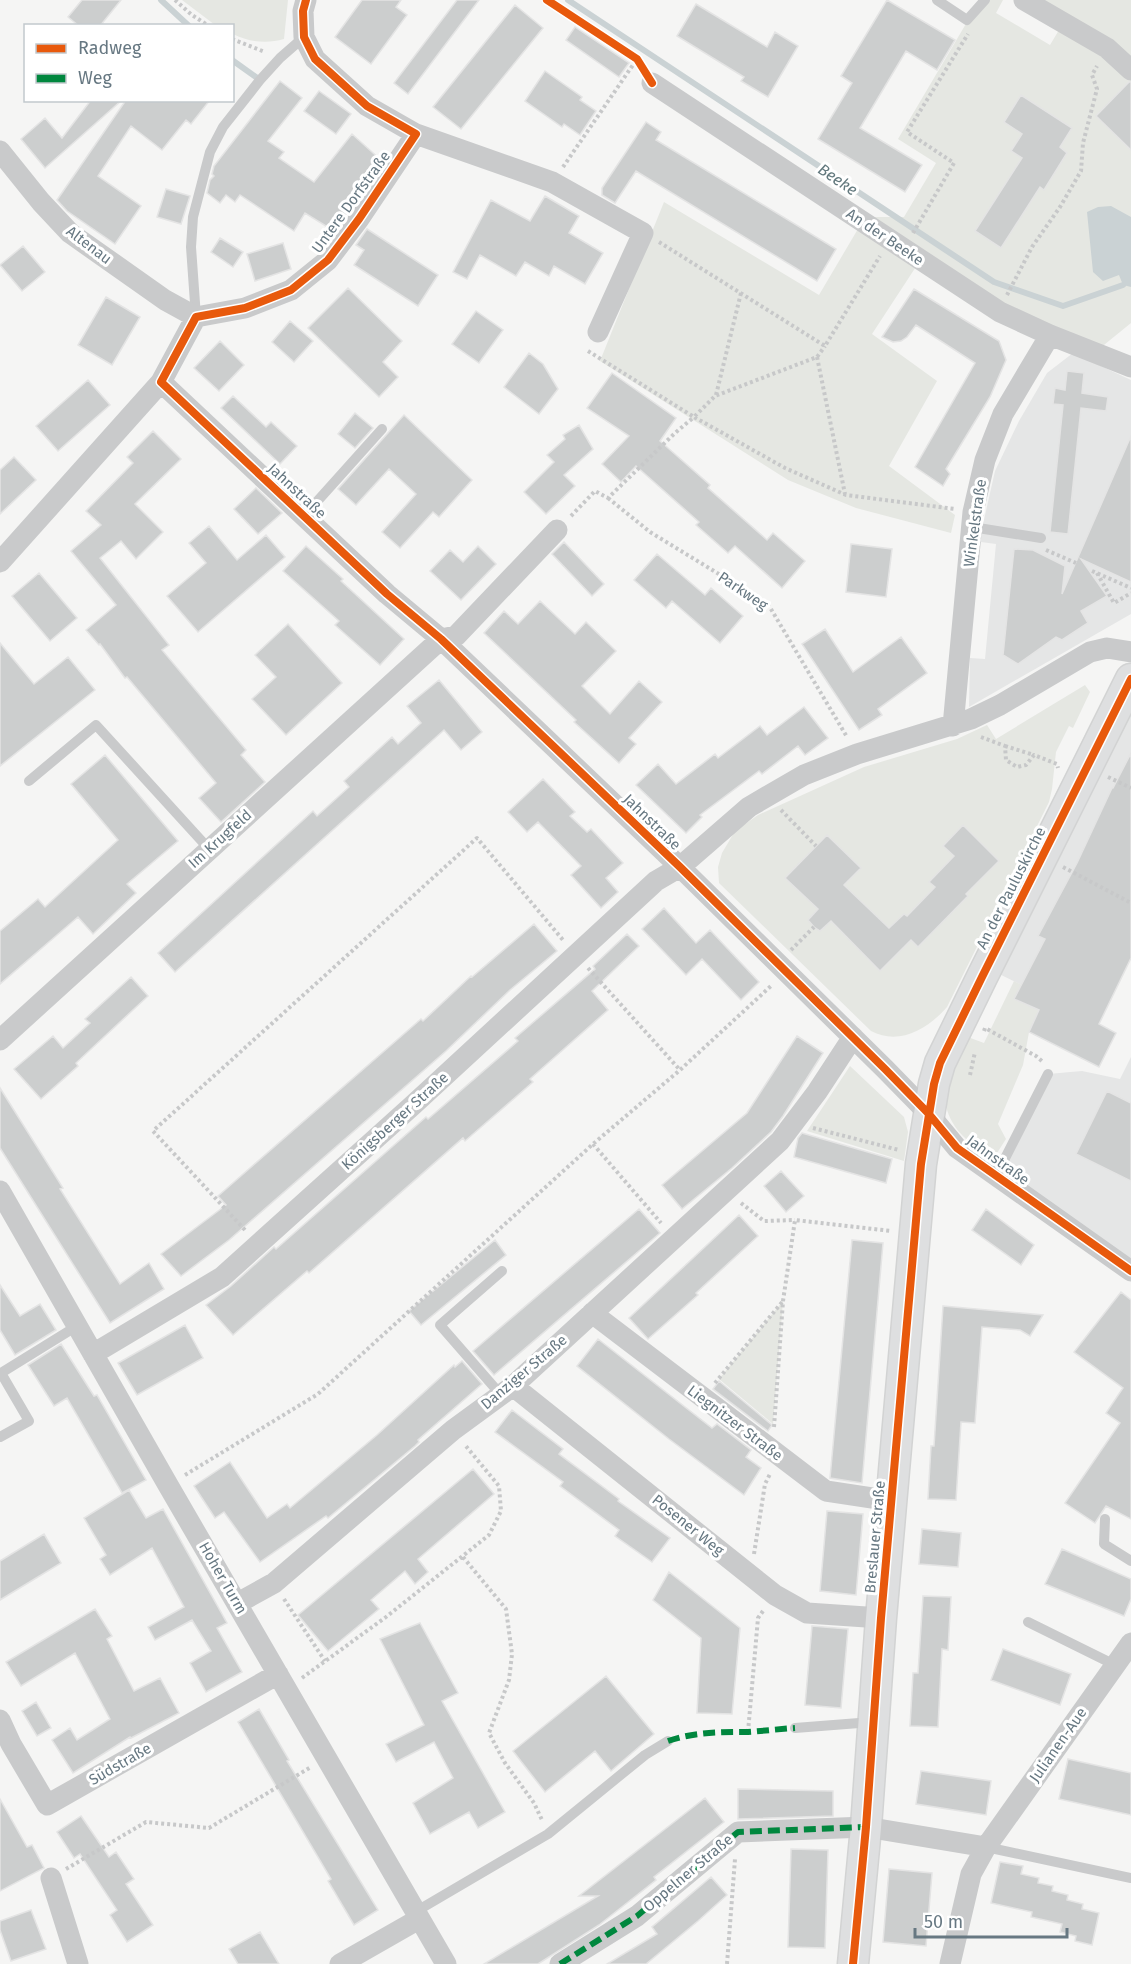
<svg xmlns="http://www.w3.org/2000/svg" width="1131" height="1964" font-family="'Fira Sans',sans-serif">
<style>
.built{fill:#e5e6e6}
.green{fill:#e5e7e2}
.water{fill:#cad2d4}
.lines{fill:none;stroke-linecap:round;stroke-linejoin:round}
.stream{stroke:#cad2d4;stroke-width:6}
.building{fill:#cccece;stroke:#e4e4e4;stroke-width:1.5}
.secondary-casing{stroke:#d2d3d3;stroke-width:33}
.path{stroke:#c7c8c9;stroke-width:4;stroke-dasharray:3 3;stroke-linecap:butt}
.lane{stroke:#c9cacb;stroke-width:10}
.street{stroke:#c9cacb;stroke-width:21}
.secondary{stroke:#dedfe0;stroke-width:30}
.quiet{stroke:#00873e;stroke-width:6;stroke-dasharray:12 6;stroke-linecap:butt}
.cycleway-casing{stroke:#fff;stroke-width:11}
.cycleway{stroke:#e8590c;stroke-width:8}
.labels{text-anchor:middle;stroke-width:6;stroke-linejoin:round;paint-order:stroke}
.street-label{font-size:15px;fill:#677882;stroke:#fff}
.water-label{font-size:16px;font-style:italic;fill:#63797e;stroke:#fff}
</style>
<rect width="100%" height="100%" fill="#f5f5f4"/>
<path class="built" d="M1073,353L1131,380V614L969,707L970,658L985,659L996,544L981,542V533L995,471L1019,421L1047,373Z
M1131,686V862L1062,1005L991,970Z
M1131,1057V1271L996,1176L1048,1074L1082,1071L1120,1079Z"/>
<path class="green" d="M182,0H288L284,39C267,44 248,42 233,34L232,26L215,25Z
M980,0H1003L996,13L1050,45L1062,25L1131,75V323L1099,349L1010,311L923,256L872,334L937,381L889,466L955,515L951,533L856,508L788,480L600,361L664,202L819,295L865,217H904L936,163L898,139Z
M1027,0H1131V68Z
M1085,685L1090,692L1073,728L1069,726L1056,752L1052,789L1049,802L947,1007C928,1029 899,1046 871,1031L719,883L718,867L722,853L735,831L758,815L864,767L957,739L987,725L996,739Z
M1014,981L1045,997L1029,1032L1023,1065L998,1124L1006,1139L997,1153L986,1155C965,1140 945,1123 945,1095C945,1084 961,1049 965,1036L984,1043Z
M850,1066L904,1117L908,1132L904,1161L807,1131Z
M783,1301L773,1424L719,1379Z"/>
<path class="water" d="M1111,206L1131,217V287L1123,285L1119,275L1103,281L1093,272L1087,212L1098,207Z"/>
<g class="lines">
<path class="stream" d="M161,0L189,26
M568,0L994,282L1063,306L1123,285
M232,60L260,80"/>
</g>
<path class="building" d="M82,0H121L100,26H79L68,17Z
M362,0H401L396,7L407,15L371,64L335,37Z
M457,0H479L408,94L394,83Z
M887,0L955,40L937,70L906,51L860,128L922,165L905,192L818,139L852,83L841,76Z
M696,4L767,47L775,32L798,46L768,97L741,81L744,77L677,36Z
M515,5L543,28L461,129L433,107Z
M575,27L629,63L619,77L566,40Z
M545,71L582,97L580,100L596,111L580,135L564,124L562,127L525,101Z
M280,81L302,98L268,141L284,152L279,158L314,182L352,134L382,161L346,200L353,205L334,231L305,213L294,231L240,195L235,202L226,195L220,203L207,193L210,180L214,176L212,174L214,166Z
M1129,82H1131V150L1096,116Z
M319,91L351,114L336,134L304,111Z
M1021,95L1072,128L1060,147L1067,153L1044,190L1040,187L1001,248L975,231L1022,158L1011,151L1022,134L1004,122Z
M91,100H122L45,168L21,139L45,118L62,138Z
M126,100H210L191,124L186,120L162,150L131,126L98,176L141,206L115,244L67,211L57,200Z
M646,122L661,132L656,140L836,249L817,281L636,171L615,203L602,195V188Z
M166,189L190,196L181,224L157,217Z
M545,196L579,216L569,233L603,253L585,284L554,266L549,276L525,262L516,276L480,255L467,279L453,272L491,200L530,221Z
M367,229L438,275L418,306L354,265L364,250L356,245Z
M220,238L243,252L233,267L211,252Z
M283,243L291,269L255,281L247,254Z
M23,246L45,272L22,291L0,265Z
M348,288L402,341L383,362L398,377L379,397L308,328Z
M914,289L999,341L1006,360L990,397L946,469L950,474L943,486L915,467L975,363L916,325L907,337L901,341L893,342L882,337Z
M106,297L140,317L112,365L78,345Z
M476,311L503,330L479,363L452,344Z
M290,321L313,341L294,362L272,342Z
M220,341L244,365L219,391L194,368Z
M529,353L543,364L558,389L539,414L504,387Z
M1067,371L1084,373L1082,393L1108,397L1106,411L1081,408L1068,534L1050,532L1063,405L1053,404L1055,388L1065,390Z
M612,373L676,418L660,441L710,485L708,488L767,540L773,533L805,561L782,588L735,546L728,553L696,525L699,522L636,466L621,482L602,464L629,436L587,408Z
M88,380L110,405L58,451L36,426Z
M233,396L266,427L271,422L297,446L280,464L221,408Z
M355,413L373,428L355,448L338,434Z
M404,415L472,480L439,517L433,512L400,548L382,532L416,494L389,469L356,505L338,489Z
M579,425L593,449L564,475L575,486L546,514L524,492L554,462L547,455L565,439L563,435Z
M153,431L181,459L135,504L163,532L136,559L121,541L100,558L169,645L162,650L246,750L241,755L265,782L221,822L199,798L216,783L127,677L125,678L100,644L99,645L86,630L116,605L71,551L101,525L86,511L133,463L127,457Z
M1131,436V582L1081,559L1107,596L1081,611L1088,623L1062,640L1056,637L1018,664L1003,655L1014,549L1033,550L1065,566L1062,594Z
M14,457L36,480L0,514V470Z
M256,488L282,513L258,534L234,509Z
M209,526L237,560L266,535L285,557L198,632L167,596L206,563L189,543Z
M564,542L604,584L592,596L552,554Z
M851,544L892,549L886,597L846,592Z
M306,546L343,579L341,581L404,639L380,665L335,625L339,621L283,571Z
M478,546L496,564L461,600L430,571L450,550L463,562Z
M657,554L705,595L711,588L743,616L720,643L672,601L666,608L634,580Z
M39,573L77,618L50,641L12,596Z
M540,601L575,634L586,622L616,651L582,686L610,714L639,681L662,702L629,738L636,744L619,763L574,722L576,720L484,633L504,611L518,624Z
M288,624L342,683L286,735L252,699L276,677L255,655Z
M825,629L853,672L901,637L927,673L878,709L882,715L859,730L802,644Z
M0,643L34,684L68,657L95,690L0,766Z
M439,680L482,732L461,750L444,730L175,972L158,953L313,811L317,816L349,787L344,781L392,737L398,744L421,723L407,706Z
M804,707L828,738L805,755L798,746L762,774L759,771L700,815L702,817L686,833L636,785L658,764L676,784L715,754L718,758L760,726L767,735Z
M1131,753V958L1099,1024L1116,1033L1099,1067L1029,1032L1039,1010L1014,999L1045,939L1038,936L1077,863L1112,788H1113Z
M105,755L178,841L127,884L136,893L93,934L78,917L0,984V931L38,899L45,907L118,840L71,784Z
M543,779L575,812L570,816L587,832L591,829L623,863L606,878L618,892L601,908L571,875L581,866L538,822L527,832L508,812Z
M963,825L999,861L966,894L968,896L918,947L911,940L880,971L831,921L820,931L814,927L808,920L818,909L785,878L827,835L861,868L844,885L889,928L904,914L907,916L935,887L929,882L954,856L943,846Z
M664,908L696,943L710,930L759,982L741,1000L702,959L686,975L642,929Z
M534,924L557,951L510,990L446,1051L229,1240L181,1276L161,1254L226,1205L218,1196L421,1019L423,1021L471,976L472,977Z
M627,934L639,946L592,991L608,1010L530,1079L533,1082L465,1141L463,1138L309,1273L307,1271L233,1335L206,1305L231,1286L274,1247L276,1249L426,1117L428,1119L518,1041L515,1038L595,969L593,966Z
M131,977L148,996L76,1063L78,1066L41,1099L14,1069L53,1036L63,1048L90,1023L85,1019Z
M797,1036L823,1053L783,1116L771,1132L732,1168L682,1209L662,1185L747,1113Z
M0,1088L63,1188L60,1189L120,1284L149,1263L164,1289L110,1323L0,1148Z
M1107,1091L1131,1103V1181L1076,1154Z
M802,1133L892,1159L886,1183L794,1157L798,1138Z
M781,1171L804,1196L786,1212L764,1186Z
M639,1209L660,1233L494,1375L473,1351Z
M986,1209L1034,1245L1021,1265L972,1230Z
M739,1215L758,1236L696,1293L698,1295L648,1339L629,1318Z
M495,1240L506,1255L421,1325L409,1311Z
M852,1240L883,1243L862,1483L830,1478Z
M0,1285L20,1316L40,1304L56,1330L15,1355L0,1330Z
M1121,1292L1131,1300V1519L1106,1506L1095,1523L1065,1503L1120,1423L1106,1413L1123,1388L1074,1352Z
M943,1306L1043,1315L1030,1336L1020,1330L982,1327L975,1423L961,1422L956,1500L928,1499L931,1446H934Z
M185,1325L203,1358L137,1395L118,1363Z
M598,1339L712,1428L717,1424L751,1450L746,1457L761,1468L744,1495L669,1439L577,1366Z
M61,1344L94,1396L97,1395L146,1480L122,1493L67,1398L54,1406L28,1365Z
M462,1361L482,1384L418,1440L419,1442L415,1446L328,1518L326,1516L260,1562L224,1512L215,1518L194,1486L230,1462L267,1518L287,1504L290,1508L377,1435L454,1365L455,1367Z
M719,1381L772,1425L768,1431L713,1389Z
M512,1410L563,1449L559,1454L619,1499L618,1501L670,1538L652,1562L615,1536L619,1530L560,1486L563,1482L495,1432Z
M473,1469L494,1494L418,1559L428,1572L415,1584L405,1571L371,1600L379,1609L328,1651L298,1615Z
M129,1490L146,1518L163,1509L227,1623L217,1628L242,1672L206,1692L190,1663L211,1651L192,1620L155,1640L148,1627L184,1607L152,1548L110,1575L100,1559L106,1555L84,1518Z
M827,1511L863,1514L856,1595L820,1591Z
M922,1529L961,1533L958,1567L919,1564Z
M44,1534L61,1563L0,1600V1561Z
M1062,1549L1131,1579V1599L1124,1616L1045,1584Z
M669,1572L740,1628L732,1714L697,1713L701,1638L653,1600Z
M923,1596L951,1597L948,1650L942,1649L938,1727L910,1726L913,1673H918Z
M95,1609L112,1636L107,1639L134,1691L160,1678L179,1713L131,1738L130,1737L73,1773L52,1740L70,1728L77,1740L110,1719L75,1653L21,1686L6,1662Z
M420,1623L458,1693L442,1701L505,1812L478,1828L469,1812L430,1834L413,1803L453,1778L434,1742L396,1762L386,1744L424,1725L380,1639Z
M812,1626L848,1629L841,1708L805,1705Z
M1003,1649L1071,1674L1060,1705L991,1680Z
M606,1676L654,1734L611,1771L595,1751L545,1792L513,1751Z
M36,1702L51,1728L37,1736L22,1711Z
M259,1709L289,1760L287,1761L378,1910L354,1925L328,1881L331,1879L238,1722Z
M1068,1759L1131,1773V1815L1059,1799Z
M921,1771L991,1781L986,1815L916,1804Z
M738,1789L833,1791V1816L738,1819Z
M705,1798L724,1822L654,1877L656,1880L599,1925L538,1964H484L598,1896H579Z
M0,1799L27,1847L32,1845L44,1868L0,1891Z
M81,1816L109,1857L116,1852L134,1879L126,1884L153,1925L127,1942L110,1915L117,1910L80,1854L74,1858L57,1832Z
M791,1849L828,1850L825,1948L788,1947Z
M1000,1862L1023,1866L1021,1874L1039,1878L1038,1883L1053,1886L1052,1891L1068,1895L1067,1900L1083,1904L1082,1909L1099,1913L1092,1945L1075,1941L1076,1936L1060,1932L1062,1924L1031,1917L1032,1912L991,1903Z
M889,1869L932,1873L926,1946L883,1942Z
M711,1877L727,1895L698,1921L646,1964H607L657,1934L652,1927Z
M31,1910L46,1949L11,1961L0,1930V1921Z
M260,1932L279,1964H238L229,1949Z"/>
<g class="lines">
<g class="secondary-casing">
<path id="secondary" d="M853,1964L866,1827L881,1618L921,1164L934,1084L940,1063L982,977L1131,679"/>
</g>
<path class="path" d="M175,0L192,15L209,26
M232,39L265,52
M563,167L637,59
M913,233L954,163L907,132L968,34
M659,242L825,346L880,256
M1007,295L1032,247L1060,207L1081,171L1083,143L1097,89L1092,75L1097,66
M588,351L694,417L715,396L817,357L825,346
M817,357L845,494
M716,395L741,293
M608,498L650,532L768,604L847,737
M571,516L595,491L608,498L675,433L694,417L785,468L846,495L955,509
M1046,550L1076,563
M1092,571L1131,588
M1097,573L1114,603L1131,593
M981,737L1005,746L1006,760L1017,767L1026,765L1034,755L1057,764L1058,768
M1005,746L1034,755
M1108,777L1131,788
M781,810L816,846
M1063,867L1131,903
M791,950L814,927
M588,968L680,1070
M984,1031L985,1028L1036,1056L1043,1062
M970,1075L975,1052
M813,1128L899,1150
M593,1144L661,1223
M741,1203L764,1221L795,1220
M245,1230L153,1131L477,838L563,940
M715,1383L783,1301
M774,1427L783,1301L795,1220L891,1231
M185,1475L318,1394L593,1144L680,1070L772,985
M754,1554L765,1484L770,1474
M463,1557L506,1609L512,1654L509,1680L489,1733L505,1763L534,1803L542,1820
M284,1599L325,1661
M302,1678L386,1617L489,1535L501,1511L499,1486L465,1445
M748,1732L758,1618L763,1611
M66,1869L146,1822L209,1828L311,1767
M727,1964L735,1859"/>
<path class="lane" d="M937,0L967,20L985,0
M196,317L191,247L193,217L210,152L223,127L260,80L280,58L304,37
M304,516L382,429
M972,527L1041,538
M29,781L96,725L209,849
M996,1176L1048,1074
M501,1395L440,1325L502,1271
M0,1437L29,1421L1,1373L77,1326
M1105,1519L1104,1544L1131,1561
M1028,1622L1115,1665
M795,1728L872,1722
M986,1847L1131,1878
M415,1912L548,1834L645,1755L668,1741"/>
<path class="street" d="M1024,0L1107,48L1131,70
M652,83L1000,312L1050,335L1131,367
M416,134L552,182L643,233L598,332
M0,151L41,202L70,233L165,300L196,317
M161,382L387,594L441,639L680,867L885,1069L928,1113L957,1148L1131,1271
M0,562L161,382L196,317L245,308L291,290L328,260L359,219L416,134L367,106L315,59L304,37L303,11L306,0
M953,726L973,512L985,460L1003,414L1050,335
M0,1040L441,639L456,636L557,530
M0,1191L168,1485L446,1964
M592,1313L826,1491L892,1501
M93,1354L222,1277L413,1105L656,881L680,867L749,807L804,775L857,754L971,719L1000,705L1090,652L1107,648L1131,652
M513,1386L775,1595L807,1613L881,1618
M238,1603L274,1583L453,1430L513,1386L780,1141L817,1092L853,1037
M0,1720L11,1744L47,1805L278,1674
M51,1878L78,1964
M340,1964L419,1919
M560,1964L637,1916L738,1832L866,1827L986,1847
M950,1964L971,1874L986,1847L1131,1643"/>
<use href="#secondary" class="secondary"/>
<path class="quiet" d="M668,1741C694,1732 721,1732 748,1732C763,1731 779,1729 795,1728
M560,1964L637,1916L738,1832L866,1827"/>
<g class="cycleway-casing">
<path id="cycleway" d="M306,0L303,11L304,37L315,59L367,106L416,134L359,219L328,260L291,290L245,308L196,317L161,382L387,594L441,639L680,867L885,1069L928,1113L957,1148L1131,1271
M547,0L637,59L652,83
M853,1964L866,1827L881,1618L921,1164L934,1084L940,1063L982,977L1131,679"/>
</g>
<use href="#cycleway" class="cycleway"/>
</g>
<g class="labels">
<g class="street-label">
<text transform="translate(351 202) rotate(-54)" y="5">Untere Dorfstraße</text>
<text transform="translate(885 237) rotate(34)" y="5">An der Beeke</text>
<text transform="translate(89 245) rotate(37)" y="5">Altenau</text>
<text transform="translate(297 491) rotate(43)" y="5">Jahnstraße</text>
<text transform="translate(975 523) rotate(-82)" y="5">Winkelstraße</text>
<text transform="translate(743 591) rotate(34)" y="5">Parkweg</text>
<text transform="translate(652 822) rotate(44)" y="5">Jahnstraße</text>
<text transform="translate(220 839) rotate(-42)" y="5">Im Krugfeld</text>
<text transform="translate(1011 888) rotate(-63)" y="5">An der Pauluskirche</text>
<text transform="translate(395 1121) rotate(-42)" y="5">Königsberger Straße</text>
<text transform="translate(998 1160) rotate(36)" y="5">Jahnstraße</text>
<text transform="translate(524 1372) rotate(-40)" y="5">Danziger Straße</text>
<text transform="translate(735 1423) rotate(37)" y="5">Liegnitzer Straße</text>
<text transform="translate(688 1525) rotate(39)" y="5">Posener Weg</text>
<text transform="translate(875 1537) rotate(-85)" y="5">Breslauer Straße</text>
<text transform="translate(223 1578) rotate(60)" y="5">Hoher Turm</text>
<text transform="translate(1058 1745) rotate(-55)" y="5">Julianen-Aue</text>
<text transform="translate(120 1764) rotate(-30)" y="5">Südstraße</text>
<text transform="translate(688 1873) rotate(-40)" y="5">Oppelner Straße</text>
</g>
<g class="water-label">
<text transform="translate(838 179) rotate(34)" y="6">Beeke</text>
</g>
</g>
<rect x="24" y="24" width="210" height="78" fill="#ffffff" stroke="#c2c9cd" stroke-width="1.5"/>
<rect x="36" y="44" width="30" height="9" fill="#e8590c" stroke="#c2c9cd" stroke-width="1.5"/>
<text x="78" y="54" font-size="18" fill="#677882">Radweg</text>
<rect x="36" y="74" width="30" height="9" fill="#00873e" stroke="#c2c9cd" stroke-width="1.5"/>
<text x="78" y="84" font-size="18" fill="#677882">Weg</text>
<path d="M915 1928v9h152v-9" fill="none" stroke="#677882" stroke-width="3"/>
<text x="924" y="1928" font-size="18" fill="#677882" stroke="#ffffff" stroke-width="4.5" paint-order="stroke">50 m</text>
</svg>
